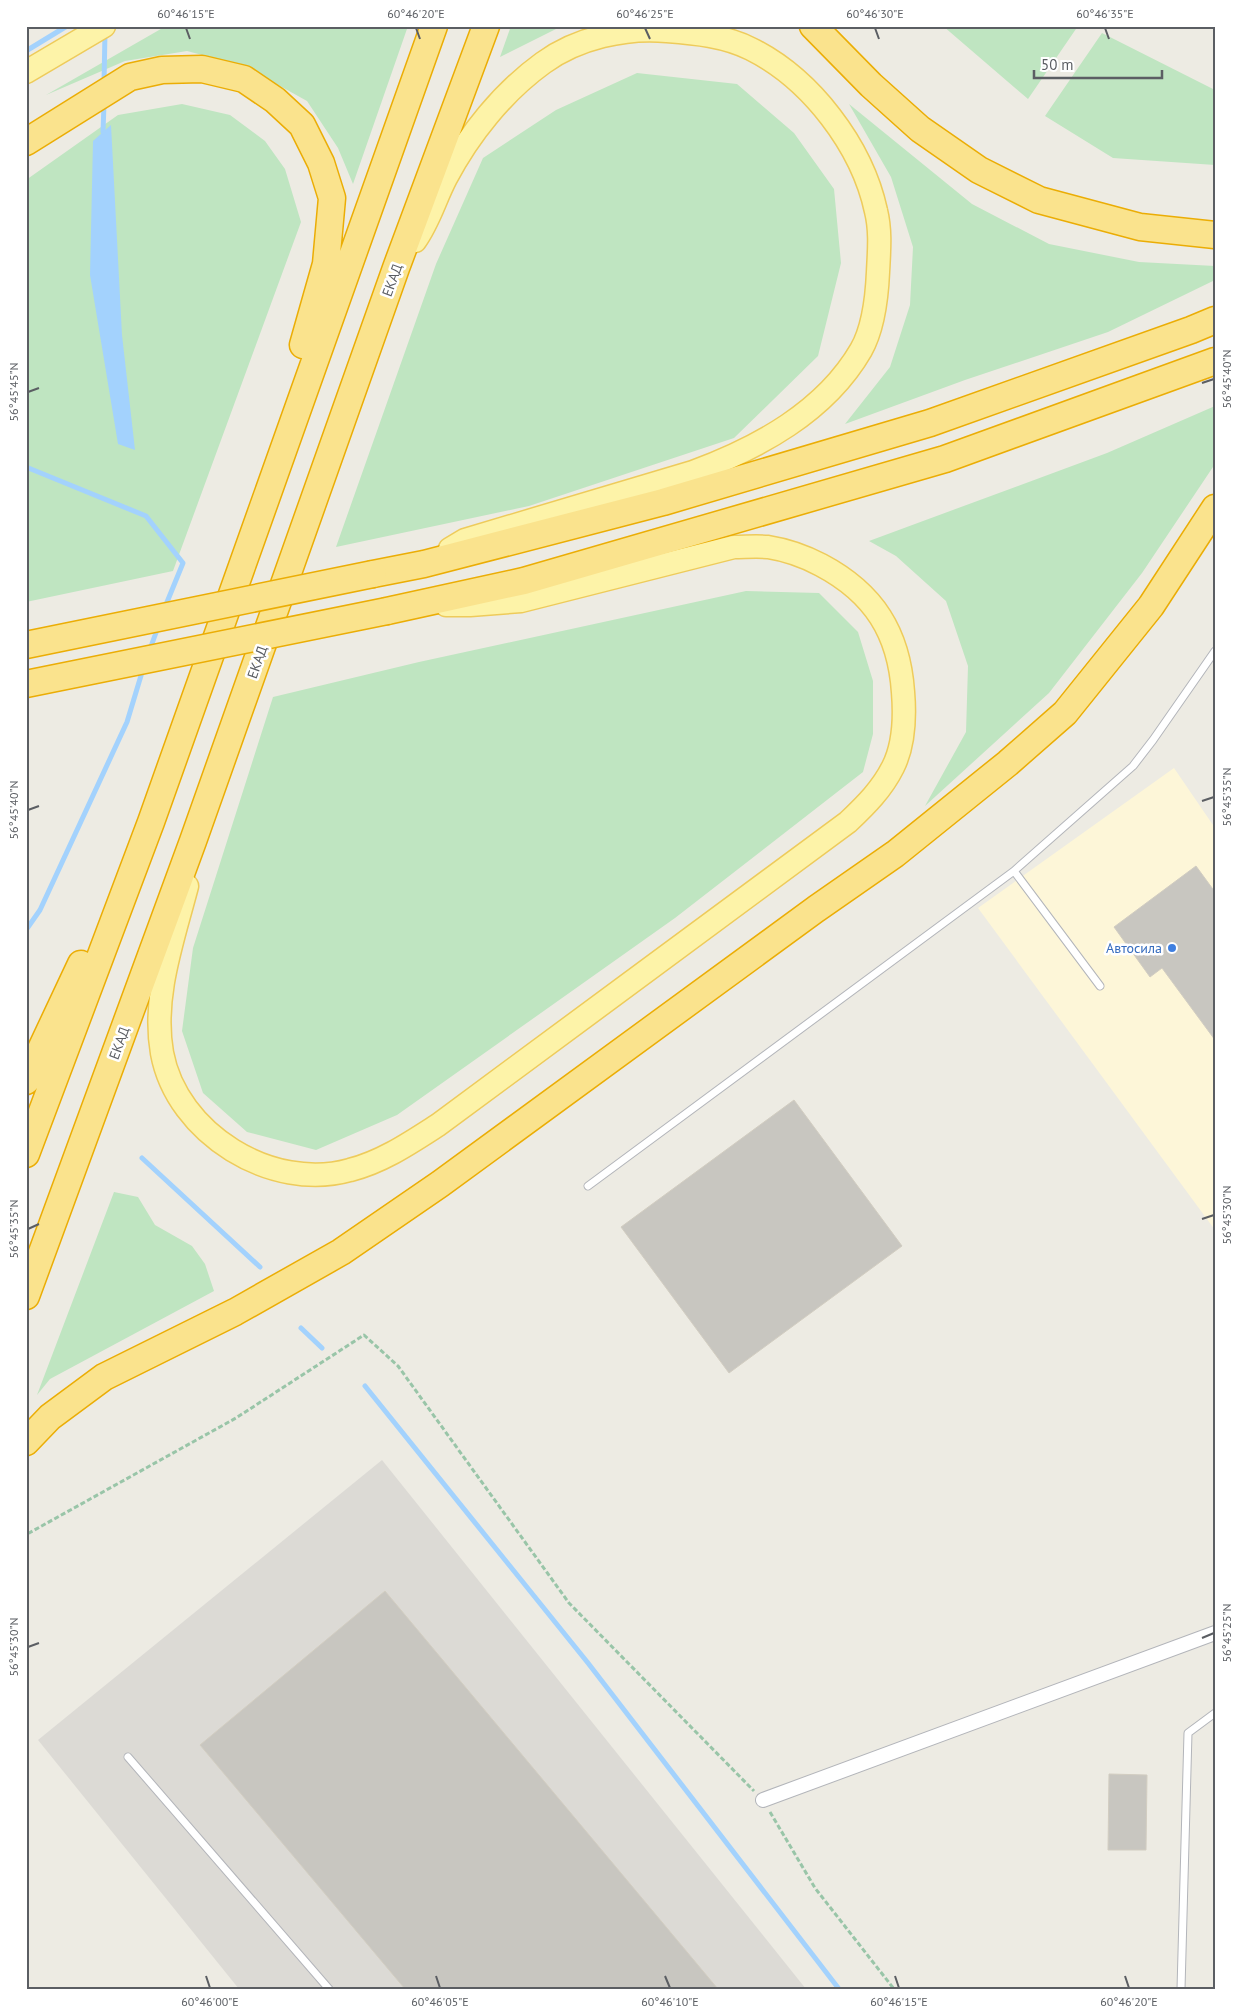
<svg xmlns="http://www.w3.org/2000/svg" width="1241" height="2015" font-family="'PT Sans',sans-serif">
<style>
.commercial{fill:#fdf6d8}
.industrial{fill:#dcdad5}
.green{fill:#bfe5c1}
.water{fill:#a3d2fd}
.lines{fill:none;stroke-linecap:round;stroke-linejoin:round}
.stream{stroke:#a3d2fd;stroke-width:5}
.building{fill:#c8c6c0;stroke:#d2cdc1}
.lane-casing{stroke:#b3b5ba;stroke-width:9}
.street-casing{stroke:#b3b5ba;stroke-width:16}
.primary-casing{stroke:#eecb5b;stroke-width:25}
.highway-casing{stroke:#ebad05;stroke-width:29}
.path{stroke:#99c5a8;stroke-width:3;stroke-dasharray:5 2.5;stroke-linecap:butt}
.lane{stroke:#fff;stroke-width:7}
.street{stroke:#fff;stroke-width:14}
.primary{stroke:#fdf3a8;stroke-width:22}
.highway{stroke:#fae38d;stroke-width:26}
.highway-bridge-casing{stroke:#ebad05;stroke-width:29;stroke-linecap:butt}
.highway-bridge{stroke:#fae38d;stroke-width:26}
.ticks{fill:none;stroke:#5b5e63;stroke-width:2}
.shop-dot{fill:#3f7fe0;stroke:#fff;stroke-width:2}
.labels{text-anchor:middle;stroke-width:5;stroke-linejoin:round;paint-order:stroke}
.street-label{font-size:14px;fill:#5b5e63;stroke:#fff}
.shop-label{font-size:14px;fill:#366cbe;stroke:#fff;text-anchor:end}
.neatline{fill:none;stroke:#5b5e63;stroke-width:2}
.ticks-label{font-size:12px;text-anchor:middle;fill:#5b5e63}
</style>
<rect width="100%" height="100%" fill="#edebe3"/>
<path class="commercial" d="M1174,768L1215,828V1230L978,908Z"/>
<path class="industrial" d="M382,1460L806,1989H239L38,1740Z"/>
<path class="green" d="M166,26H408L353,184L338,148L307,101L244,66L187,51L125,61L46,95Z
M511,26H562L500,57Z
M943,26H1078L1028,99Z
M1102,33L1215,90V165L1113,158L1045,116Z
M637,73L737,84L794,133L834,189L841,263L818,356L734,438L529,506L336,547L436,264L483,158L556,110Z
M182,104L230,115L265,141L285,169L301,222L173,571L26,602V180L118,115Z
M849,104L972,204L1049,244L1139,262L1215,266V280L1108,332L965,380L845,424L890,367L910,305L913,247L891,177Z
M1215,406V464L1142,573L1049,693L925,806L966,732L968,666L946,601L896,556L869,541L1107,453Z
M746,591L819,593L858,632L873,681V734L863,772L675,918L397,1115L316,1150L247,1132L203,1093L182,1031L193,948L273,697L419,662Z
M114,1192L138,1197L155,1225L192,1246L205,1264L214,1291L50,1379L37,1395Z"/>
<path class="water" d="M111,125L122,335L135,450L118,444L90,275L93,141Z"/>
<g class="lines">
<path class="stream" d="M26,51L67,26
M104,83L105,32
M103,132L104,104
M26,467L146,516L183,563L165,607
M149,652L158,627
M26,930L40,910L127,722L143,669
M142,1158L260,1267
M301,1328L322,1348
M365,1386L588,1663L839,1989"/>
</g>
<path class="building" d="M1196,866L1215,892V1040L1162,968L1150,977L1114,927Z
M794,1100L902,1246L729,1373L621,1227Z
M385,1591L718,1989H405L200,1745Z
M1109,1774L1147,1775L1146,1850H1108Z"/>
<g class="lines">
<g class="lane-casing">
<path id="lane" d="M1014,871L1100,986
M588,1186L1014,871L1133,766L1153,740L1215,651
M128,1757L329,1989
M1181,1989L1188,1733L1215,1713"/>
</g>
<g class="street-casing">
<path id="street" d="M763,1800L1215,1633"/>
</g>
<g class="primary-casing">
<path id="primary" d="M26,72L104,26
M415,241C429,222 435,199 446,178C469,134 503,92 543,63C577,38 626,27 667,31C694,33 726,36 751,49C811,79 862,146 876,211C881,231 879,252 878,272C877,295 873,329 861,350C825,412 758,448 693,472L465,540L450,549
M187,886C173,940 152,997 162,1053C177,1134 272,1192 350,1170C382,1162 410,1143 438,1125L848,822C866,805 882,789 893,767C904,745 905,716 903,692C899,633 874,593 821,565C804,556 787,550 768,547C757,546 745,547 734,547L521,601L470,605H446"/>
</g>
<g class="highway-casing">
<path id="highway" d="M813,26L871,85L920,129L979,170L1039,200L1140,227L1215,235
M26,142L130,77L162,70L202,69L244,79L275,100L302,125L321,163L332,198L326,264L303,345
M373,574L424,564L663,502L930,423L1191,330L1215,320
M387,611L524,581L945,459L1215,361
M26,1081L81,964
M26,1154L151,822L434,26
M26,1296L193,841L396,268L486,26
M26,1442L50,1417L104,1377L235,1312L341,1252L440,1184L816,909L895,854L1008,763L1065,713L1151,606L1215,508"/>
</g>
<path class="path" d="M26,1541L29,1533L236,1418L364,1335L398,1366L569,1603L754,1791
M770,1812L815,1888L894,1989"/>
<use href="#lane" class="lane"/>
<use href="#street" class="street"/>
<use href="#primary" class="primary"/>
<use href="#highway" class="highway"/>
<g class="highway-bridge-casing">
<path id="highway-bridge" d="M26,645L373,574
M26,684L387,611"/>
</g>
<use href="#highway-bridge" class="highway-bridge"/>
</g>
<path class="ticks" d="M186,28L190,39M416,28L420,39M645,28L650,39M875,28L879,39M1105,28L1109,39M1202,383L1214,379M28,392L39,388M1202,801L1214,797M28,810L39,806M1202,1219L1214,1215M28,1229L39,1224M1202,1638L1214,1633M28,1647L39,1643M206,1976L210,1988M436,1976L440,1988M665,1976L670,1988M895,1976L899,1988M1125,1976L1129,1988"/>
<circle class="shop-dot" cx="1172" cy="948" r="5"/>
<g class="labels">
<g class="street-label">
<text transform="translate(392 280) rotate(-70)" y="5">ЕКАД</text>
<text transform="translate(257 662) rotate(-71)" y="5">ЕКАД</text>
<text transform="translate(119 1043) rotate(-70)" y="5">ЕКАД</text>
</g>
<g class="shop-label">
<text x="1162" y="953">Автосила</text>
</g>
</g>
<rect width="1241" height="2015" fill="none" stroke="#ffffff" stroke-width="55"/>
<path d="M1034 70v8h128v-8" fill="none" stroke="#5b5e63" stroke-width="2.5"/>
<text x="1041" y="70" font-size="15" fill="#5b5e63" stroke="#ffffff" stroke-width="4" paint-order="stroke">50 m</text>
<rect x="28" y="28" width="1186" height="1960" class="neatline"/>
<g class="ticks-label">
<text x="186" y="18">60°46'15"E</text>
<text x="416" y="18">60°46'20"E</text>
<text x="645" y="18">60°46'25"E</text>
<text x="875" y="18">60°46'30"E</text>
<text x="1105" y="18">60°46'35"E</text>
<text transform="translate(1227 379) rotate(-90)" y="4">56°45'40"N</text>
<text transform="translate(14 392) rotate(-90)" y="4">56°45'45"N</text>
<text transform="translate(1227 797) rotate(-90)" y="4">56°45'35"N</text>
<text transform="translate(14 810) rotate(-90)" y="4">56°45'40"N</text>
<text transform="translate(1227 1215) rotate(-90)" y="4">56°45'30"N</text>
<text transform="translate(14 1229) rotate(-90)" y="4">56°45'35"N</text>
<text transform="translate(1227 1633) rotate(-90)" y="4">56°45'25"N</text>
<text transform="translate(14 1647) rotate(-90)" y="4">56°45'30"N</text>
<text x="210" y="2006">60°46'00"E</text>
<text x="440" y="2006">60°46'05"E</text>
<text x="670" y="2006">60°46'10"E</text>
<text x="899" y="2006">60°46'15"E</text>
<text x="1129" y="2006">60°46'20"E</text>
</g>
</svg>
